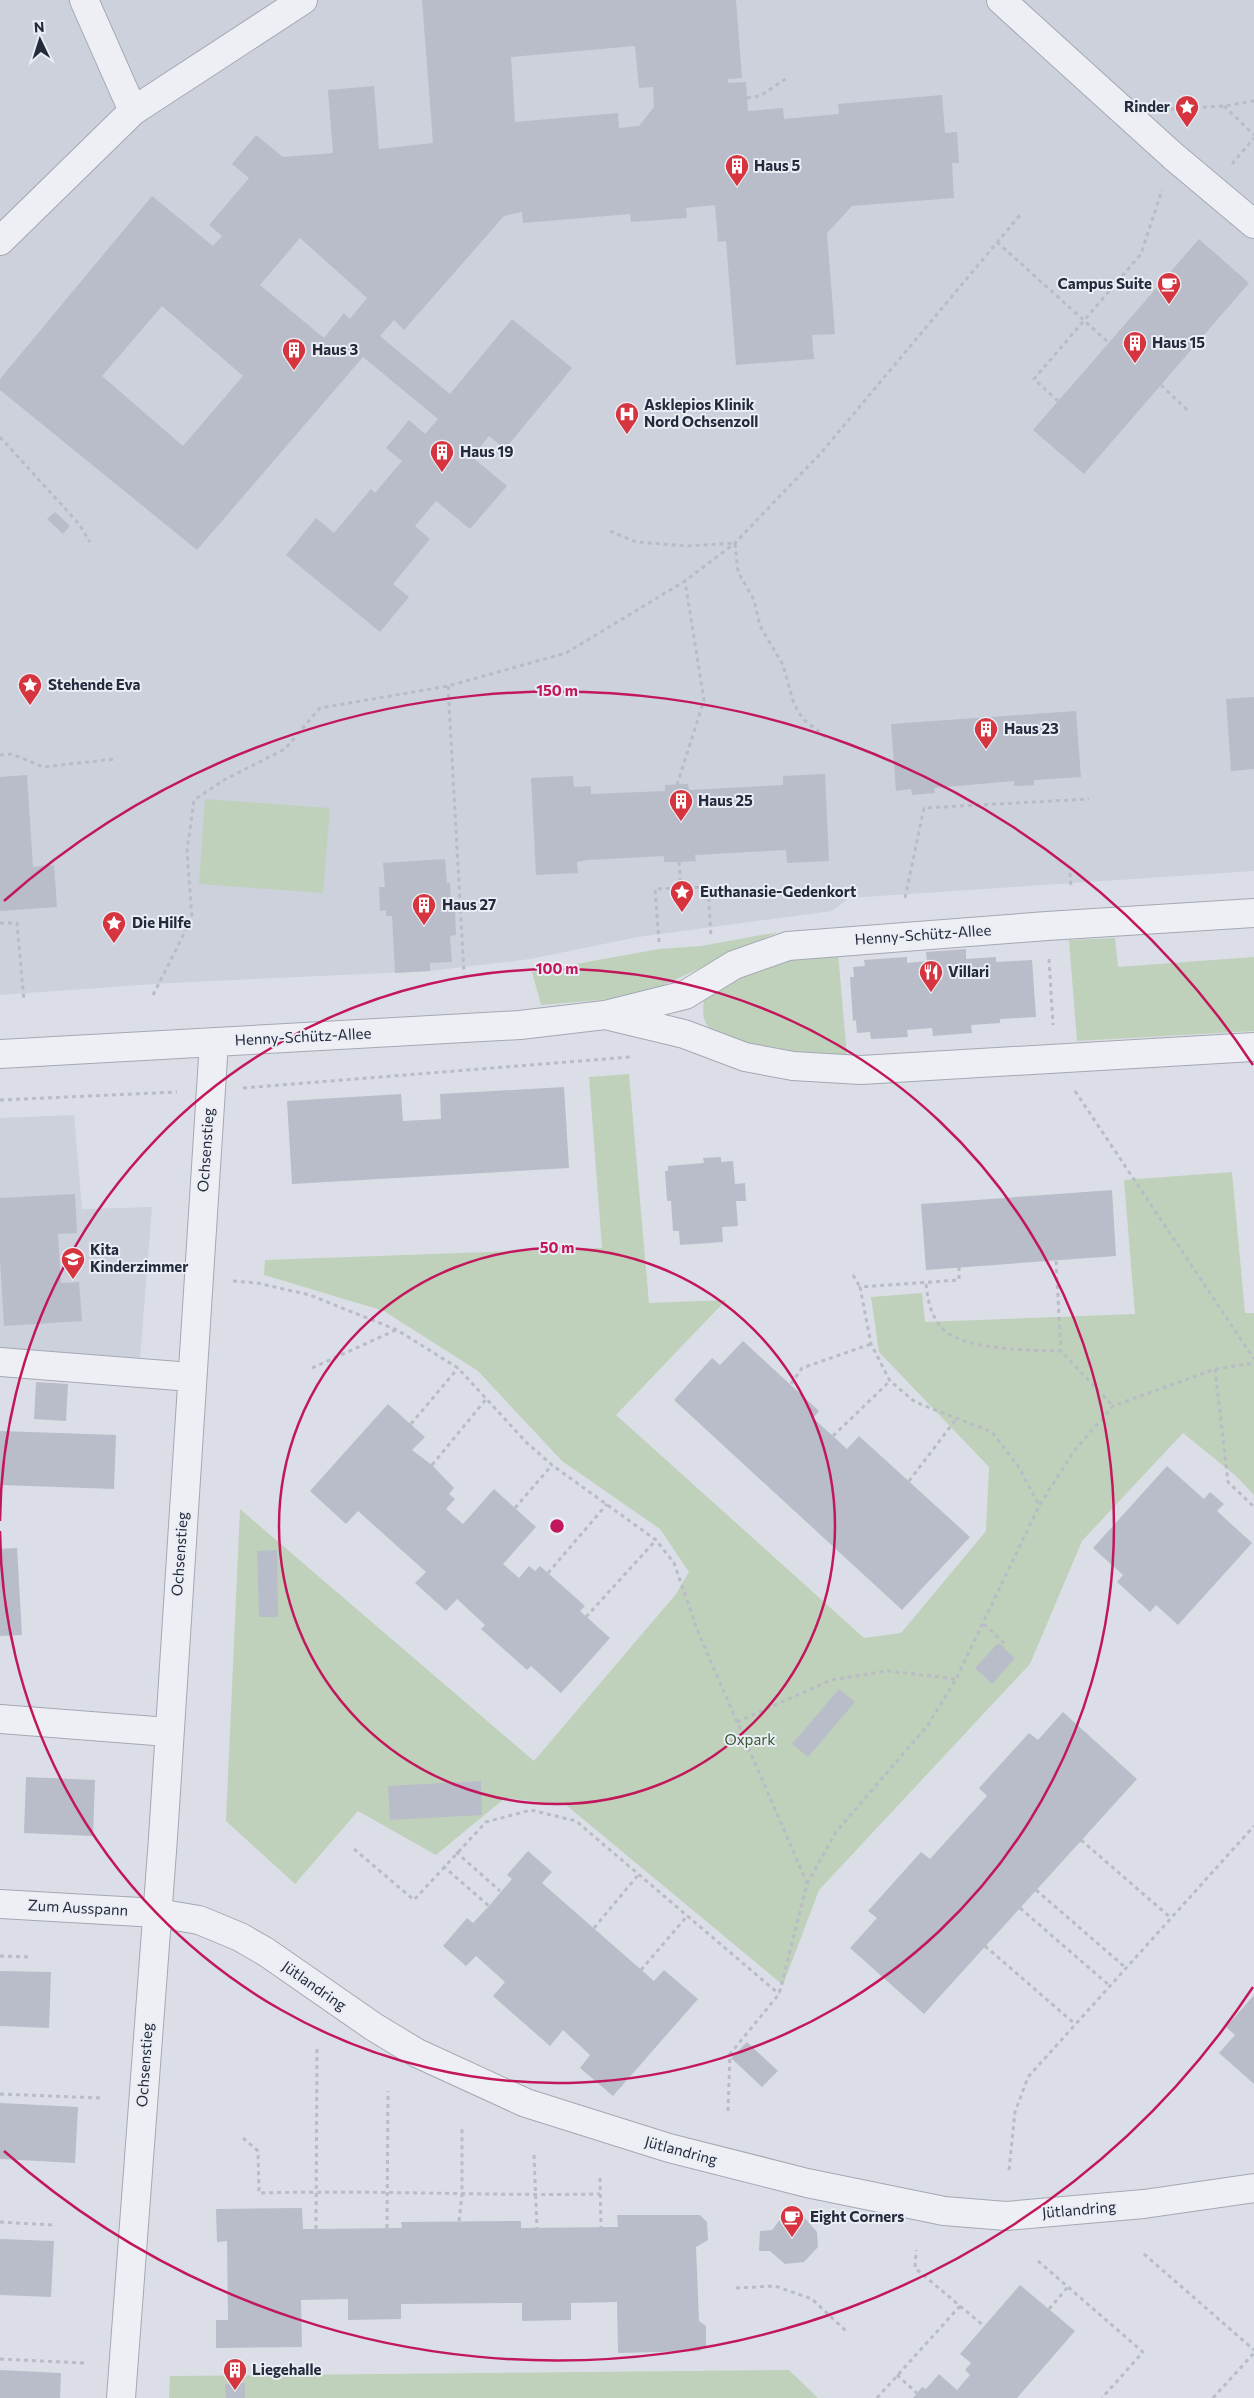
<svg xmlns="http://www.w3.org/2000/svg" width="1254" height="2398" font-family="Commissioner,sans-serif">
<style>
.built{fill:#ccd1dc}
.green{fill:#bfd1bb}
.building{fill:#b8bdc9;fill-rule:evenodd}
.lines{fill:none;stroke-linecap:round;stroke-linejoin:round}
.minor-casing{stroke:#a4a8b3;stroke-width:30}
.path{stroke:#b9bcc5;stroke-width:3;stroke-dasharray:4 4;stroke-linecap:butt}
.minor{stroke:#edeff5;stroke-width:28}
.ring{fill:none;stroke:#c2185b;stroke-width:2.5}
.labels{text-anchor:middle;stroke-width:4;stroke-linejoin:round;paint-order:stroke}
.poi-label{font-size:15px;font-weight:bold;fill:#242b3d;stroke:#eaedf4;text-anchor:start}
.street-label{font-size:15px;fill:#242b3d;stroke:#eaedf4}
.park-label{font-size:15px;fill:#355a30;stroke:#eaedf4}
.centre{fill:#c2185b;stroke:#eaedf4;stroke-width:2.5}
.ring-label{font-size:15px;text-anchor:middle;font-weight:bold;fill:#c2185b;stroke:#eaedf4;stroke-width:4;stroke-linejoin:round;paint-order:stroke}
</style>
<rect width="100%" height="100%" fill="#dbdee6"/>
<path class="built" d="M0,0H1254V871L849,898L832,911L638,937L530,959L430,971L169,983L0,995Z
M74,1115L82,1209L152,1207L140,1359L0,1352V1118Z"/>
<path class="green" d="M205,799L330,808L323,893L199,884Z
M778,932L657,988L612,999L541,1005L532,972L659,949L701,946Z
M1115,938L1118,967L1254,957V1031L1077,1041L1069,940Z
M838,953L847,1056C818,1055 723,1050 707,1025C702,1016 703,1009 704,999L724,986L784,960Z
M629,1074L649,1303L726,1300L616,1415L864,1638L901,1633L986,1531L989,1467L879,1352L871,1297L922,1293L925,1322L1135,1314L1124,1180L1232,1172L1245,1313H1254V1495L1236,1476L1183,1433L1082,1541L1030,1664L819,1890L783,1985L566,1805L505,1798L436,1855L358,1811L295,1884L226,1821L240,1509L534,1761L676,1594L689,1572L660,1529L562,1461L478,1371L384,1311L264,1275L265,1260L602,1248L589,1077Z
M789,2370L818,2398H169L170,2376Z"/>
<path class="building" d="M422,0H736L742,78L728,79V83L746,82L748,111L783,108L784,119L839,114L838,104L942,95L945,133L957,132L959,163H952L954,198L852,206L827,233L835,334L812,335L814,359L736,365L726,241L718,242L715,205L686,208L687,218L631,222L630,214L523,223L522,212L504,216L404,330L394,320L380,336L450,394L512,319L572,368L505,449L489,436L472,457L507,486L470,529L436,501L415,526L430,539L393,584L409,597L380,632L286,555L316,518L334,533L371,489L375,493L402,461L386,448L409,420L425,434L438,419L363,357L197,550L0,390V379L152,196L213,246L222,236L209,225L249,178L232,164L256,135L283,157L333,153L328,90L374,86L379,149L433,143ZM635,46L639,88L653,87L654,107L639,126L619,128L618,113L515,122L511,57ZM300,238L367,298L350,319L344,313L324,338L260,285ZM162,306L243,376L183,446L102,376Z
M1199,239L1249,283L1084,474L1033,430Z
M55,512L70,526L63,534L47,519Z
M1254,697V769L1231,771L1226,699Z
M1076,711L1081,777L1034,780V785L1014,786V781L934,788L935,793L912,795L911,789L896,791L891,724Z
M825,774L829,861L787,863L786,850L695,855L696,861L679,862H664V856L588,860L577,862L578,873L536,875L531,778L573,776L574,787L591,786V794L665,791V785L688,784L689,790L783,785V776Z
M27,775L33,867L54,865L57,907L0,911V777Z
M445,859L447,883H450L451,903L448,904L449,912L455,911L456,935L450,936L452,962L430,963V971L395,973L392,916H386V910L380,911L379,887H385L383,863Z
M966,949V959L996,957V962L1032,960L1036,1017L1000,1019V1023L971,1025L972,1033L933,1036L932,1028L907,1030L908,1037L871,1039L870,1032L857,1033L856,1020L853,1021L850,977H854L853,967L865,966L864,960L907,957V963L927,961L926,952Z
M564,1087L569,1168L292,1184L287,1101L401,1094L403,1121L441,1119L440,1094Z
M721,1157V1162L733,1161L735,1184L745,1183L746,1201H736L738,1226L722,1227L723,1242L680,1245L679,1231H673L671,1201H667L665,1171H668V1166L704,1163L703,1158Z
M1112,1190L1116,1256L926,1270L921,1204Z
M75,1194L77,1233L58,1234L61,1283L79,1282L82,1321L4,1326L0,1259V1198Z
M743,1341L819,1411L813,1418L847,1449L859,1436L970,1537L902,1610L674,1400L712,1358L720,1365Z
M36,1382L68,1384L66,1421L34,1419Z
M388,1404L425,1437L412,1450L432,1465L454,1488L449,1494L455,1499L446,1509L463,1524L494,1489L536,1527L503,1564L519,1578L529,1566L535,1571L540,1566L585,1606L580,1611L610,1638L561,1693L531,1666L527,1670L481,1629L485,1625L457,1599L446,1611L415,1583L426,1572L358,1511L346,1524L310,1491Z
M0,1431L116,1435L114,1489L0,1485Z
M1167,1466L1204,1499L1210,1492L1224,1504L1217,1511L1252,1543L1178,1625L1156,1605L1150,1612L1117,1582L1123,1575L1093,1548Z
M17,1548L22,1635L0,1636V1549Z
M277,1550L278,1617H259L257,1551Z
M998,1643L1015,1658L992,1684L975,1668Z
M839,1689L855,1702L808,1757L792,1744Z
M1063,1712L1137,1779L924,2014L850,1948L877,1918L868,1911L921,1852L930,1859L987,1796L979,1788L1029,1733L1038,1740Z
M26,1777L95,1780L93,1836L24,1833Z
M481,1781L482,1815L390,1820L388,1786Z
M528,1851L552,1872L542,1883L654,1981L664,1970L698,1999L613,2096L580,2068L590,2055L563,2030L550,2046L493,1996L505,1982L476,1956L466,1966L443,1946L467,1918L473,1923L489,1906L512,1879L507,1875Z
M0,1971L51,1972L49,2028L0,2026Z
M1254,1995V2084L1219,2053L1235,2035L1226,2027Z
M747,2042L778,2071L762,2087L731,2058Z
M0,2103L78,2107L75,2163L0,2159Z
M302,2208L303,2229H316L402,2228L401,2222L521,2221V2228L618,2227L617,2215H700L707,2222L708,2240L696,2247L699,2321L706,2326V2347L699,2351L618,2353L617,2302L571,2303V2320L522,2321V2303L401,2304V2319L348,2320V2299L301,2300L302,2347L216,2348V2320H228L227,2241L217,2242L216,2209Z
M803,2216L817,2232L818,2247L804,2262L785,2264L770,2251H759L760,2231L772,2230L782,2217Z
M0,2239L54,2241L51,2297L0,2295Z
M1020,2285L1075,2331L1017,2398H913L922,2387L926,2389L939,2374L957,2390L970,2375L965,2370L971,2363L960,2354Z
M0,2370L61,2373L60,2398H0Z
M245,2383V2398H226L225,2384Z"/>
<g class="lines">
<g class="minor-casing">
<path id="minor" d="M84,0L133,111
M1001,0L1173,156L1254,224
M0,241L133,111L303,0
M609,1016L684,1034L745,1057L793,1066L861,1070L1254,1047
M0,1054L520,1025L605,1015L685,995L734,965L788,946L1047,926L1254,913
M0,1362L191,1377
M0,1719L168,1732
M0,1904L157,1913L199,1920L240,1937L266,1952L374,2027L417,2053L526,2103L669,2148L807,2183L944,2211L1006,2216L1144,2204L1254,2188
M121,2398L163,1838L214,1042"/>
</g>
<path class="path" d="M747,98L760,96L787,78
M1224,106L1254,135
M1171,109L1224,106L1254,101
M1232,164L1254,138
M997,242L1109,343
M1161,385L1188,411
M1058,401L1034,379L1141,254L1162,190
M0,437L79,524L90,542
M610,531L636,542L688,546L735,543L738,572L754,600L760,626L783,665L794,704L803,719L829,740
M448,686L464,974
M0,755L12,754L43,767L115,759
M677,785L704,700L685,581
M679,862L681,888L708,887L711,937
M1070,873L1071,887
M905,898L924,808L1089,799
M0,923H17L24,1001
M659,942L655,889L681,888
M1049,959L1053,1025
M153,995L192,918L187,851L194,800L224,780L285,749L320,708L448,686L566,653L685,581L735,543L820,454L1020,215
M243,1088L630,1057
M1075,1091L1254,1359
M0,1100L177,1092
M1056,1261L1061,1351
M959,1267V1280L860,1287L871,1344L890,1381L915,1402L992,1432L1018,1466L1039,1505
M853,1275L860,1287
M233,1281L257,1283L310,1295L397,1330L458,1368L526,1442L552,1465L656,1540L674,1563L698,1632L807,1883
M926,1284C928,1300 930,1314 941,1327C960,1351 1032,1350 1061,1351L1113,1406
M312,1368L396,1330
M1215,1369L1228,1482L1254,1507
M791,1384L802,1368L871,1344
M411,1424L458,1368
M833,1436L890,1381
M432,1465L487,1398
M909,1481L957,1418
M515,1508L552,1465
M548,1573L607,1504
M586,1617L656,1540
M984,1624L1005,1644L983,1668L991,1676L1011,1655
M737,1722L831,1680L888,1671L956,1679
M1081,1840L1171,1918
M354,1849L414,1900L486,1822L531,1810L576,1821L779,1994
M456,1852L500,1891
M443,1866L489,1906
M1036,1890L1126,1968
M1020,1908L1110,1986
M594,1928L639,1874
M985,1946L1075,2024
M0,1956L29,1957
M641,1970L688,1915
M735,2055L762,2079L770,2071L741,2043
M0,2094L100,2098
M728,2111L730,2054L779,1994L807,1884L836,1832L928,1725L956,1679L1039,1506L1074,1451L1113,1406L1215,1369L1254,1363
M243,2138L258,2151L259,2193C373,2190 487,2196 600,2194
M534,2155L537,2228
M1009,2170L1015,2112L1028,2077L1254,1826
M600,2178L601,2227
M459,2221L462,2195V2127
M0,2222L52,2225
M387,2228L388,2091
M316,2229L317,2048
M1144,2254L1254,2350
M1038,2261L1143,2352L1102,2398
M736,2288L775,2286L812,2299L846,2331
M960,2306L984,2326
M1049,2309L1068,2287
M0,2359L85,2363
M897,2375L917,2393
M877,2398L960,2306L915,2268L916,2250
M1213,2398L1254,2353"/>
<use href="#minor" class="minor"/>
</g>
<g class="ring">
<circle cx="557" cy="1526" r="278"/>
<path d="M0 1521A557 557 0 1 1 0 1531"/>
<path d="M1253 1987A835 835 0 0 1 4 2151M4 901A835 835 0 0 1 1253 1065"/>
</g>
<defs>
<g id="sight-pin" transform="scale(1.25)"><path d="M0 17L-7.5 6A9.5 9.5 0 1 1 7.5 6Z" fill="#d6353f" stroke="#eaedf4"/><path d="M0-6L1.8-2.2L6-1.7L2.9 1.2L3.7 5.4L0 3.3L-3.7 5.4L-2.9 1.2L-6-1.7L-1.8-2.2Z" fill="#fff"/></g>
<g id="building-pin" transform="scale(1.25)"><path d="M0 17L-7.5 6A9.5 9.5 0 1 1 7.5 6Z" fill="#d6353f" stroke="#eaedf4"/><path d="M-4-6H4V6H1V3H-1V6H-4ZM-2.5-4.3h1.7v1.8h-1.7ZM.8-4.3h1.7v1.8H.8ZM-2.5-1h1.7V.8h-1.7ZM.8-1h1.7V.8H.8Z" fill="#fff"/></g>
<g id="cafe-pin" transform="scale(1.25)"><path d="M0 17L-7.5 6A9.5 9.5 0 1 1 7.5 6Z" fill="#d6353f" stroke="#eaedf4"/><path d="M-5.5-4.5H6V0H3Q3 3.5 0 3.5H-2.5Q-5.5 3.5-5.5 0ZM3-3.2v2h1.7v-2ZM-6 4.5H4V6H-6Z" fill="#fff"/></g>
<g id="hospital-pin" transform="scale(1.25)"><path d="M0 17L-7.5 6A9.5 9.5 0 1 1 7.5 6Z" fill="#d6353f" stroke="#eaedf4"/><path d="M-5-5h3v3.5h4V-5h3V5h-3V1.5h-4V5h-3Z" fill="#fff"/></g>
<g id="restaurant-pin" transform="scale(1.25)"><path d="M0 17L-7.5 6A9.5 9.5 0 1 1 7.5 6Z" fill="#d6353f" stroke="#eaedf4"/><path d="M-5-6h1v4h1v-4h1v4h1v-4h1v5L-1.5 .5V6h-2V.5L-5-1ZM5-6V6H3V1.5H1.5Q1.5-4 5-6Z" fill="#fff"/></g>
<g id="school-pin" transform="scale(1.25)"><path d="M0 17L-7.5 6A9.5 9.5 0 1 1 7.5 6Z" fill="#d6353f" stroke="#eaedf4"/><path d="M0-5L7-2L0 1L-7-2ZM-4 1L0 2.5L4 1V4Q0 6-4 4Z" fill="#fff"/></g>
</defs>
<g fill-rule="evenodd">
<use href="#sight-pin" x="1187" y="107"/>
<use href="#building-pin" x="737" y="166"/>
<use href="#cafe-pin" x="1169" y="284"/>
<use href="#building-pin" x="1135" y="343"/>
<use href="#building-pin" x="294" y="350"/>
<use href="#hospital-pin" x="627" y="414"/>
<use href="#building-pin" x="442" y="452"/>
<use href="#sight-pin" x="30" y="685"/>
<use href="#building-pin" x="986" y="729"/>
<use href="#building-pin" x="681" y="801"/>
<use href="#sight-pin" x="682" y="892"/>
<use href="#building-pin" x="424" y="905"/>
<use href="#sight-pin" x="114" y="923"/>
<use href="#restaurant-pin" x="931" y="972"/>
<use href="#school-pin" x="73" y="1259"/>
<use href="#cafe-pin" x="792" y="2217"/>
<use href="#building-pin" x="235" y="2370"/>
</g>
<g class="labels">
<g class="poi-label">
<text x="1170" y="112" text-anchor="end">Rinder</text>
<text x="754" y="171">Haus 5</text>
<text x="1152" y="289" text-anchor="end">Campus Suite</text>
<text x="1152" y="348">Haus 15</text>
<text x="312" y="355">Haus 3</text>
<text x="644" y="410">Asklepios Klinik<tspan x="644" dy="17">Nord Ochsenzoll</tspan></text>
<text x="460" y="457">Haus 19</text>
<text x="48" y="690">Stehende Eva</text>
<text x="1004" y="734">Haus 23</text>
<text x="698" y="806">Haus 25</text>
<text x="700" y="897">Euthanasie-Gedenkort</text>
<text x="442" y="910">Haus 27</text>
<text x="132" y="928">Die Hilfe</text>
<text x="948" y="977">Villari</text>
<text x="90" y="1255">Kita<tspan x="90" dy="17">Kinderzimmer</tspan></text>
<text x="810" y="2222">Eight Corners</text>
<text x="252" y="2375">Liegehalle</text>
</g>
<g class="street-label">
<text transform="translate(923 935) rotate(-4)" y="5">Henny-Schütz-Allee</text>
<text transform="translate(303 1037) rotate(-3)" y="5">Henny-Schütz-Allee</text>
<text transform="translate(206 1150) rotate(-86)" y="5">Ochsenstieg</text>
<text transform="translate(180 1554) rotate(-86)" y="5">Ochsenstieg</text>
<text transform="translate(78 1908) rotate(3)" y="5">Zum Ausspann</text>
<text transform="translate(314 1986) rotate(35)" y="5">Jütlandring</text>
<text transform="translate(145 2065) rotate(-86)" y="5">Ochsenstieg</text>
<text transform="translate(681 2151) rotate(15)" y="5">Jütlandring</text>
<text transform="translate(1079 2210) rotate(-5)" y="5">Jütlandring</text>
</g>
<g class="park-label">
<text x="750" y="1745">Oxpark</text>
</g>
</g>
<circle cx="557" cy="1526" r="8" class="centre"/>
<g class="ring-label">
<text x="557" y="696">150 m</text>
<text x="557" y="974">100 m</text>
<text x="557" y="1253">50 m</text>
</g>
<g transform="translate(40 40) rotate(356)" stroke="#eaedf4" stroke-width="4" paint-order="stroke">
<path d="M0-4L9 19L0 12L-9 19Z" fill="#242b3d"/>
<text y="-8" font-size="14" font-weight="bold" text-anchor="middle" fill="#242b3d">N</text>
</g>
</svg>
